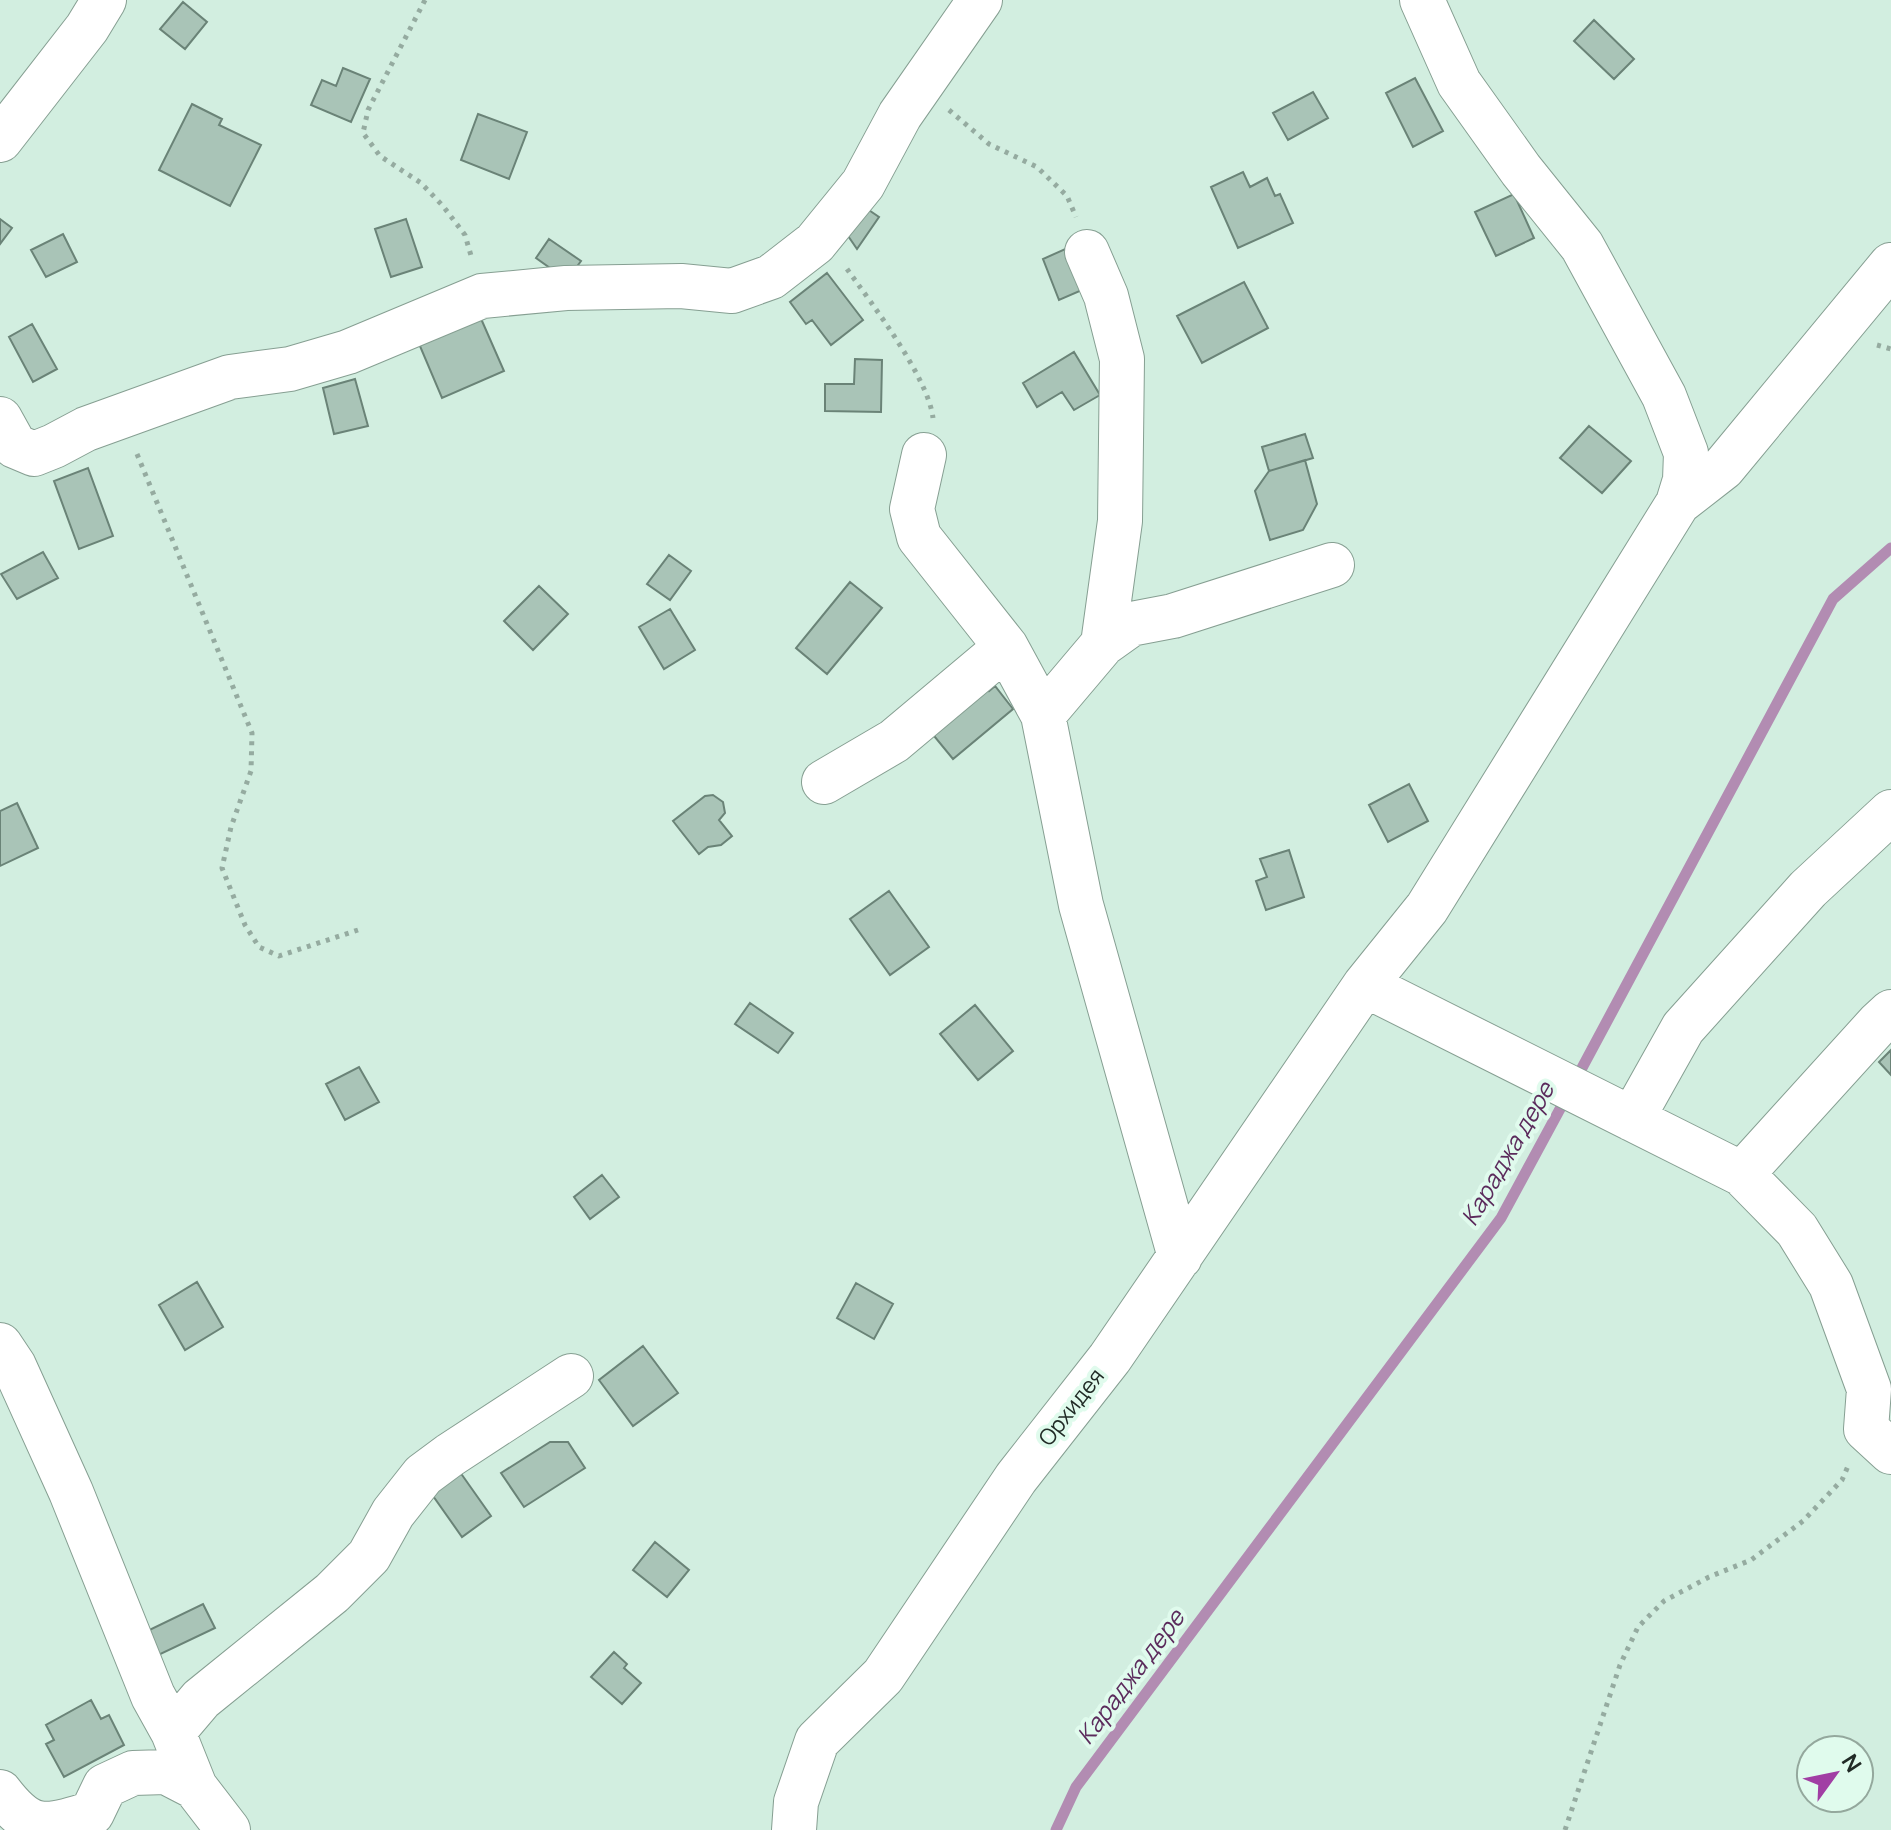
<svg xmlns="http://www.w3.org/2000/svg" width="1891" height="1830" font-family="Manrope,sans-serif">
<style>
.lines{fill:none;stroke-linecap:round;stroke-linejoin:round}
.stream{stroke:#b28cb2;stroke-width:11}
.building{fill:#a9c4b7;stroke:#6a8377;stroke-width:2}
.minor-casing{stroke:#869f92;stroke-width:46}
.path{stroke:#95aba0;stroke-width:5;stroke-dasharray:4 6;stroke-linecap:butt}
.minor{stroke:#fff;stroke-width:44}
.labels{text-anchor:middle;stroke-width:8;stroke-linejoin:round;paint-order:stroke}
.street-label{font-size:22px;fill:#212b26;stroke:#e0fbed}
.water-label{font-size:24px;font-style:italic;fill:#5b2b5c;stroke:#e0fbed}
</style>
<rect width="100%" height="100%" fill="#d2eee0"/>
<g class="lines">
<path class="stream" d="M1575,1081L1833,599L1891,548
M1056,1830L1076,1787L1501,1218L1567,1096"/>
</g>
<path class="building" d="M183,2L207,22L185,49L160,29Z
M1594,20L1634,59L1614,79L1574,41Z
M343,68L370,79L351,122L311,105L322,80L336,86Z
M1415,78L1443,131L1413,147L1386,93Z
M1313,92L1328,118L1288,140L1273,113Z
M192,104L222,119L219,125L261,145L230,206L159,170Z
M478,114L527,132L509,179L461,160Z
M1243,172L1250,187L1267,178L1275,196L1280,194L1293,223L1238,248L1211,187Z
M1514,194L1534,238L1496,256L1475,212Z
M860,204L879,217L857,249L844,230Z
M0,219L12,228L0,244Z
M406,219L422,267L391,277L375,229Z
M63,234L77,262L46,277L31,250Z
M549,239L581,261L567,280L536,258Z
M1072,246L1089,287L1059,300L1043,259Z
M827,273L863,320L831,345L812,320L806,324L790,302Z
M1244,282L1268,328L1202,363L1177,316Z
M475,305L504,371L442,398L414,332Z
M32,324L57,369L33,382L9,337Z
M1074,352L1100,395L1074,410L1062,392L1037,407L1023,383Z
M855,359L882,360L881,412L825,411V384H854Z
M355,379L368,426L334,434L323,388Z
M1589,426L1631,461L1602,493L1560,458Z
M1305,434L1313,458L1269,471L1262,447Z
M1305,460L1317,504L1303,530L1270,540L1255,491L1269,471Z
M88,468L113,536L79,549L54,481Z
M43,552L58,578L17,599L1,574Z
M669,555L691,571L670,600L647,584Z
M850,582L882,608L827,674L796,648Z
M539,586L568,614L533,650L504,621Z
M670,609L695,650L664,669L639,627Z
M980,681L989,691L995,686L1013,709L953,759L925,725Z
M1409,784L1428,821L1388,842L1369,805Z
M713,795L723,802L725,813L719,820L732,836L721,845L708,847L699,854L673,821L705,796Z
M17,803L38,848L0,866V811Z
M1289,850L1304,897L1266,910L1256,881L1267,877L1260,859Z
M889,891L929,947L890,975L850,919Z
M750,1003L793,1033L778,1053L735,1024Z
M975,1005L1013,1051L978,1080L940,1034Z
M1891,1050V1075L1879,1062Z
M359,1067L379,1102L345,1120L326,1084Z
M602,1175L619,1197L590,1219L574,1197Z
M197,1282L223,1327L185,1350L159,1305Z
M856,1283L893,1304L874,1339L837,1318Z
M643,1346L678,1393L633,1426L599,1380Z
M550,1442H568L585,1468L524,1507L501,1473Z
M455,1465L491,1516L462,1537L426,1486Z
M655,1542L689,1570L667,1597L633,1570Z
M203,1604L215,1628L150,1659L139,1635Z
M614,1652L627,1664L624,1668L641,1683L622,1704L591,1677Z
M91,1700L101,1719L109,1715L124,1745L64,1777L46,1744L54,1740L46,1725Z"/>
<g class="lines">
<g class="minor-casing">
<path id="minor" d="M0,140L87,28L104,0
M0,419L15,446L34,454L54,446L86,429L230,377L290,369L348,352L482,296L566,288L681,286L732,291L771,277L815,243L863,184L900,115L980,0
M924,455L912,509L919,537L1006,647L1043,715L1081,905L1180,1257
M1678,503L1723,468L1891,265
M1103,644L1131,624L1173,616L1332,565
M1043,715L1103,644L1120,521L1122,359L1106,296L1087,252
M824,782L894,741L1006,647
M1365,985L1742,1174L1797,1230L1831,1285L1869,1389L1866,1429L1891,1452
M1632,1119L1683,1028L1808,889L1891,812
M1742,1174L1878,1024L1891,1012
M0,1345L14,1366L71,1492L153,1696L173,1732L195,1787L228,1830
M173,1732L201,1699L332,1593L369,1556L393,1513L423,1475L450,1455L571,1376
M0,1792C29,1830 43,1830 92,1813L105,1786L133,1773L166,1772L195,1787
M794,1830L796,1802L817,1741L883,1676L1016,1478L1110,1358L1365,985L1427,908L1678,503L1685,480L1686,453L1664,396L1582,246L1521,170L1459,83L1422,0"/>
</g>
<path class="path" d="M425,0L368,110L363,133L380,156L421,183L443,206L465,235L472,259
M949,110L989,144L1037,167L1067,196L1076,217
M847,269C872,304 928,377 933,418
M1877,345L1891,349
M137,454L252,733L251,771L231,827L222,868L245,925L259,947L279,956L358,930
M1565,1830L1620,1665L1638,1627L1664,1601L1709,1577L1751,1560L1803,1521L1842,1480L1848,1466"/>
<use href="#minor" class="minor"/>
</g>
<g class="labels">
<g class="street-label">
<text transform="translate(1071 1407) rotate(-52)" y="8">Орхидея</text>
</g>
<g class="water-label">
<text transform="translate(1508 1154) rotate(-60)" y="8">Караджа дере</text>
<text transform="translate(1131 1677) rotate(-53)" y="8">Караджа дере</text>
</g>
</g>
<g transform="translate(1835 1774) rotate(57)"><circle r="38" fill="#e0fbed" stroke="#94a89d" stroke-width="2"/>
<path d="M0-6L14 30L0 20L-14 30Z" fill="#a13ea4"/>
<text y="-12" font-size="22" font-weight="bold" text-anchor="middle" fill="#212b26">N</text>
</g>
</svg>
